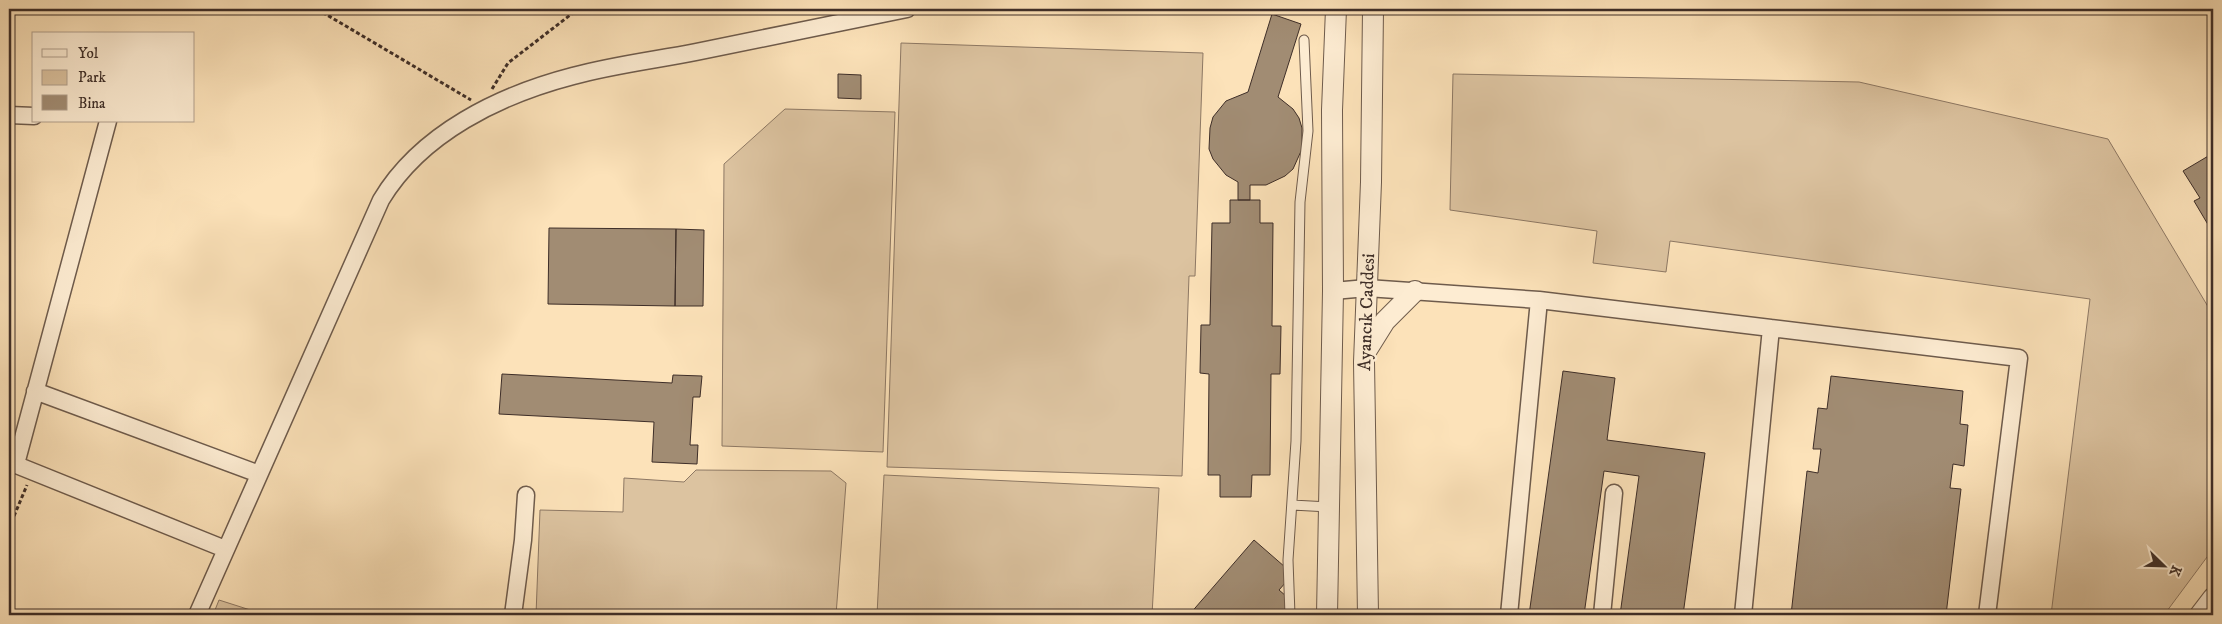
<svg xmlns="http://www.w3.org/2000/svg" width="2222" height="624" font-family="'IM FELL DW Pica',serif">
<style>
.green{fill:#dcc3a0;stroke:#8d7864}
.building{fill:#a18c73;stroke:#3e2e28}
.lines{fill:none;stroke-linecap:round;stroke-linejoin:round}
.service-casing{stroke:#6e5b4c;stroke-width:11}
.minor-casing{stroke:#6e5b4c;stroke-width:19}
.tertiary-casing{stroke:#6e5b4c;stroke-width:22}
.path{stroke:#3e2e28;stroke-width:3;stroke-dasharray:4 2.5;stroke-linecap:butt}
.service{stroke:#fdecd2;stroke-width:9}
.minor{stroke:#fdecd2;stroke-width:16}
.tertiary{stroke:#fdecd2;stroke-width:20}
.labels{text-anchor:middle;stroke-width:5;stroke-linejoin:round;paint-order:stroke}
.street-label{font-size:18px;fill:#3e2e28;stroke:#fdecd2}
</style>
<rect width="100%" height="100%" fill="#fce2b9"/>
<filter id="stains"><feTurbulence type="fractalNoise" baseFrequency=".004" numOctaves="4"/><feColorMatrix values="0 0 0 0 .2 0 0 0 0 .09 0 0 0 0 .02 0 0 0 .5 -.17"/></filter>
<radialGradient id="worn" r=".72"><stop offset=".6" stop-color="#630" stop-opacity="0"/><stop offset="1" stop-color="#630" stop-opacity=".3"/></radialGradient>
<path class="green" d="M901,43L1203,53L1195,276H1189L1182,476L887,467Z
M1453,74L1859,82L2108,139L2213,315V549L2164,615H2051L2090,299L1670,241L1666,272L1593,263L1597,231L1450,210Z
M785,109L895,112L883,452L722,446L724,164Z
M696,470L831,471L846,483L836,615H536L540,510L623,512L624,478L684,482Z
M884,475L1159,488L1152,615H877Z
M219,600L266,615H213Z"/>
<path class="building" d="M1272,14L1301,24L1278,97L1293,109L1299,118L1302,128V149L1293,169L1285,176L1266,185H1250V200H1238V182L1226,175L1213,159L1209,149L1210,128L1213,117L1226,101L1248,92Z
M838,74L861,75V99L838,98Z
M2210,155L2213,160V233L2194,201L2200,198L2183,171Z
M1230,200H1260V223H1273L1272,326H1281L1280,374H1271L1270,475H1252L1251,497H1220V475H1208L1209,374L1200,373L1201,325H1210L1212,223H1230Z
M549,228L676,229L675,306L548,304Z
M676,229L704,230L703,306H675Z
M1563,371L1615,378L1607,440L1705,453L1683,615H1620L1639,476L1604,471L1584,615H1529Z
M502,374L672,383L673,375L702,376L700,397H693L690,445H698L697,464L652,462L654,422L499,414Z
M1831,376L1963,391L1960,424L1968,425L1964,466L1953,464L1950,488L1961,489L1946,615H1791L1807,471L1818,473L1821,449H1813L1818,408L1827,409Z
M1254,540L1293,574L1279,590L1293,602L1282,615H1189Z"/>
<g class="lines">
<g class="service-casing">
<path id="service" d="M1292,505L1329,507
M1290,615L1288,560L1296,441L1300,202L1308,131L1304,40"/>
</g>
<g class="minor-casing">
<path id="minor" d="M9,115L34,116
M1333,291L1367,288L1539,300L2019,358L1987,615
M35,391L259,474
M9,462L225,549
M16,464L108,121
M197,615L381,200C421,133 500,95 573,76C613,65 655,60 696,52C766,38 837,23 907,9
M513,615L523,540L526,495
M1509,615L1539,300
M1602,615L1614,493
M1743,615L1771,328"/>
</g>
<g class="tertiary-casing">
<path id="tertiary" d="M1365,353L1385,321L1415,291
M1327,615L1333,291L1332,110L1336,9
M1368,615L1364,362L1371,182L1373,9
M2200,615L2213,598"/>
</g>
<path class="path" d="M317,9L471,100
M492,89L508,63L578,9
M9,528L27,485"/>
<use href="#service" class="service"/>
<use href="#minor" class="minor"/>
<use href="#tertiary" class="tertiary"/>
</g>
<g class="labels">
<g class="street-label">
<text transform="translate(1366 312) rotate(-88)" y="6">Ayancık Caddesi</text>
</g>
</g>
<rect width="2222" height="624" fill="none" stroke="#fce2b9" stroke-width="30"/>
<rect x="10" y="10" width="2202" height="604" fill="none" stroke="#3e2e28" stroke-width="2.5"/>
<rect x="15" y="15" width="2192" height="594" fill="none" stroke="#3e2e28"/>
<rect x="32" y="32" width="162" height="90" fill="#fdecd2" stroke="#b1a08e"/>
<rect x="42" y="49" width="25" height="8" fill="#fdecd2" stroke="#b1a08e"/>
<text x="78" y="58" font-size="15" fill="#3e2e28">Yol</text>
<rect x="42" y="70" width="25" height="15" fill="#dcc3a0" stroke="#b1a08e"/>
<text x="78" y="82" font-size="15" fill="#3e2e28">Park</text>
<rect x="42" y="95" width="25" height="15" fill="#a18c73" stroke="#b1a08e"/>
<text x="78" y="108" font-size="15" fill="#3e2e28">Bina</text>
<g transform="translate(2164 566) rotate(113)" stroke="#fdecd2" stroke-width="4" paint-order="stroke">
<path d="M0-4L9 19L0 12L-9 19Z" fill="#3e2e28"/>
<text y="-8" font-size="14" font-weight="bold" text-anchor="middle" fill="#3e2e28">K</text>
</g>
<rect width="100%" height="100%" filter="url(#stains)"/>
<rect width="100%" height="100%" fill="url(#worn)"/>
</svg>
